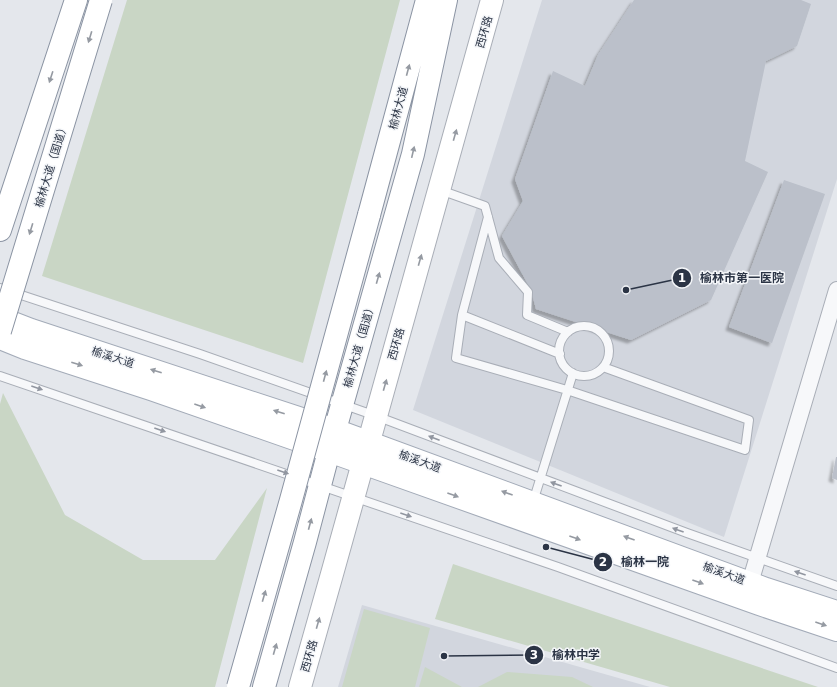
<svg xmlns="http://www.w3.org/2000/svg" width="837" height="687" font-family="'DejaVu Sans','Noto Sans SC',sans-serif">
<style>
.built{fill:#d2d6de}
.green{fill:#c9d6c5}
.building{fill:#bbc0ca;filter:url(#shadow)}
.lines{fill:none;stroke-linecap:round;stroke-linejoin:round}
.service-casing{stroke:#a9aeb7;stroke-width:10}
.minor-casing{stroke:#a9aeb7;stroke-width:18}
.secondary-casing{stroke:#a9aeb7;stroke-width:24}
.primary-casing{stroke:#a3abb8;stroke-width:24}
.trunk-casing{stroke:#8b94a3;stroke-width:24}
.service{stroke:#f7f8fa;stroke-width:8}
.minor{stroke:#f7f8fa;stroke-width:16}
.secondary{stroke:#fff;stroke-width:22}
.primary{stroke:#fff;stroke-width:22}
.trunk{stroke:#fff;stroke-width:22}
.trunk-bridge-casing{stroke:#8b94a3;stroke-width:24;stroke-linecap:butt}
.trunk-bridge{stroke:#fff;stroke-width:22}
.oneway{fill:#959aa2}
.oneway2{fill:#9196a0}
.labels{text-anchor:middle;stroke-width:3;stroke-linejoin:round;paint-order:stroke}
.street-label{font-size:11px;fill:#2b3445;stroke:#f4f6f9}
.leader{fill:none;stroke:#2b3445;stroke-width:1.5}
.callout-dot{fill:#2b3445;stroke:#f4f6f9;stroke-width:1.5}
.mark-label{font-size:12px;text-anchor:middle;font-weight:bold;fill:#fff}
.callout-label{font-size:12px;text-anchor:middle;font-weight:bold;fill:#2b3445;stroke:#f4f6f9;stroke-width:3;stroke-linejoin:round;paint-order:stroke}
</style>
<defs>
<filter id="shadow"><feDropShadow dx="-3.5" dy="3.5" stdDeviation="1" flood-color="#0004"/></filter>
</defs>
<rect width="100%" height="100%" fill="#e4e7ec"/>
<path class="built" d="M542,0H837V179L724,537L413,410Z
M362,605L650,687H338Z"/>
<path class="green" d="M127,0H400L303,363L42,276Z
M3,393L65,515L143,560H215L267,488L215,687H0V404Z
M453,564L818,687H670L435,619Z
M364,609L430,628L415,687H342Z
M425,667L462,687H419Z
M507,672L572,677L593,687H478Z"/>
<path class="building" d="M634,0H801L811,4L797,46L766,61L745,161L768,172L711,300L631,340L536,309L531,290L502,236L523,201L515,179L553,71L585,86L598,55Z
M784,180L825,194L772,343L729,327Z
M836,457H837V480L832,478Z"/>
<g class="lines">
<g class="service-casing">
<path id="service" d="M440,190L485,206L499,258L528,292L527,315L568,332
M0,288L200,354L376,416L687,533L837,586
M462,315L488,217
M559 351a25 25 0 1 1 50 0a25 25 0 1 1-50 0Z
M560,354L462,315L456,358L567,390L745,450L749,420L603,367
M0,376L558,567L837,668
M533,502L573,373"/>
</g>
<g class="minor-casing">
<path id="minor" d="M750,583L837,290"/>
</g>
<g class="secondary-casing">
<path id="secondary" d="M300,687L332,574L492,0"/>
</g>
<g class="primary-casing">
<path id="primary" d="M0,318L31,330L335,430L766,589L837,612
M0,338L25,348L151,389L329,451L759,604L837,630"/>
</g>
<g class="trunk-casing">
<path id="trunk" d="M369,215L427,0
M0,230L76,0
M264,687L305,542L329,451L413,154L446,0"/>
</g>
<use href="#service" class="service"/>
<use href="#minor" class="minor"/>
<use href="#secondary" class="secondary"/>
<use href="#primary" class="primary"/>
<use href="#trunk" class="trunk"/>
<g class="trunk-bridge-casing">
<path id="trunk-bridge" d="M0,331L101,0
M238,687L291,500L369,215"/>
</g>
<use href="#trunk-bridge" class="trunk-bridge"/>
</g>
<defs><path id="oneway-solid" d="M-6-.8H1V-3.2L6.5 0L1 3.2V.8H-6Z"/></defs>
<g class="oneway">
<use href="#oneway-solid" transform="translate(90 37) rotate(107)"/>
<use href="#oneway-solid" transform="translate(408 70) rotate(-75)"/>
<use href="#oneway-solid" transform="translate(51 77) rotate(108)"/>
<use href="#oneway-solid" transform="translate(455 135) rotate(-74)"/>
<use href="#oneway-solid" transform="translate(413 152) rotate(-77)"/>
<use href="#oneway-solid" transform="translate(31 229) rotate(107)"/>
<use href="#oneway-solid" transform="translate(420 260) rotate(-74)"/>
<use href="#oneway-solid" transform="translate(378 278) rotate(-74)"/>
<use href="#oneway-solid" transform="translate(77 364) rotate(18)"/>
<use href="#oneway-solid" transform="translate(156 371) rotate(-162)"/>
<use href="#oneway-solid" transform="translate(325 376) rotate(-75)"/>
<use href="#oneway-solid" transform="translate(385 385) rotate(-74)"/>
<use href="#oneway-solid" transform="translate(200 406) rotate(19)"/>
<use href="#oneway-solid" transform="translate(279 412) rotate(-162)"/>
<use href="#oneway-solid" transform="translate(507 493) rotate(-160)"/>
<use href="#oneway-solid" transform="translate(453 495) rotate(20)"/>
<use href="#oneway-solid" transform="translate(310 524) rotate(-75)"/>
<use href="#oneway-solid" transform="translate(575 538) rotate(20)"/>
<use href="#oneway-solid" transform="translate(629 538) rotate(-160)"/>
<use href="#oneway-solid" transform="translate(698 582) rotate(20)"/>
<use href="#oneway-solid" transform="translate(264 596) rotate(-74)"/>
<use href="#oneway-solid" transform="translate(318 623) rotate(-74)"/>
<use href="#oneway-solid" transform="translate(821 624) rotate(19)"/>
<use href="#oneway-solid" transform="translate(275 649) rotate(-74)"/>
</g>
<g class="oneway2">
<use href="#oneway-solid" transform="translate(37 388) rotate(19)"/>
<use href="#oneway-solid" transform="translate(160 430) rotate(19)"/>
<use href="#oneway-solid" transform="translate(434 438) rotate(-159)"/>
<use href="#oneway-solid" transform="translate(283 472) rotate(19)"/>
<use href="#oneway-solid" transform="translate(556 484) rotate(-160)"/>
<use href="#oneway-solid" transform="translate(406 515) rotate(19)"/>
<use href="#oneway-solid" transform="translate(678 530) rotate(-160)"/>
<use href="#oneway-solid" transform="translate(800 573) rotate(-161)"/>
</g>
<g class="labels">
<g class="street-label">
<text transform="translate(484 32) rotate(-74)" y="4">西环路</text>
<text transform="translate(398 108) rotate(-75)" y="4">榆林大道</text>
<text transform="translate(51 165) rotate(-73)" y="4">榆林大道（国道）</text>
<text transform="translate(396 344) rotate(-74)" y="4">西环路</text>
<text transform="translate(359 345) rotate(-74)" y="4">榆林大道（国道）</text>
<text transform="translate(113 357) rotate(18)" y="4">榆溪大道</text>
<text transform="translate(420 461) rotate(20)" y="4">榆溪大道</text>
<text transform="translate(724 573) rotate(20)" y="4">榆溪大道</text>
<text transform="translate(309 656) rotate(-74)" y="4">西环路</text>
</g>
</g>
<path class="leader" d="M626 290L682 278M546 547L603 562M444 656L534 655"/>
<g class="callout-dot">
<circle cx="626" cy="290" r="4"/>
<circle cx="546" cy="547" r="4"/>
<circle cx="444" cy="656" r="4"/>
<circle cx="682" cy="278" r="10"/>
<circle cx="603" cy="562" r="10"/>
<circle cx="534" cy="655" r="10"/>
</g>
<g class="mark-label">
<text x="682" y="282">1</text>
<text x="603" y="566">2</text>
<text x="534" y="659">3</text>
</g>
<g class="callout-label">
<text x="742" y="282">榆林市第一医院</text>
<text x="645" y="566">榆林一院</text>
<text x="576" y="659">榆林中学</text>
</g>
</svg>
